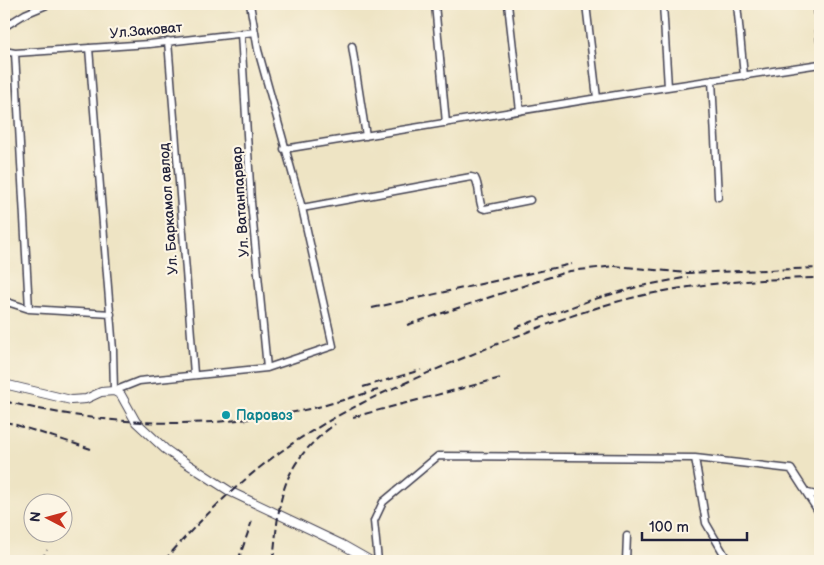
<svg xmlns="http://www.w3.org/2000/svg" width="824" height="565" font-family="'Balsamiq Sans',sans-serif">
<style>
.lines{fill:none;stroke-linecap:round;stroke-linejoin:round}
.minor-casing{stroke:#413f50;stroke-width:9}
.tertiary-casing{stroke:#413f50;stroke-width:10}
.minor{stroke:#fff;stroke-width:6}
.tertiary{stroke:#fff;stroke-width:8}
.rail{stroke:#22223b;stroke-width:2;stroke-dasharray:8 4;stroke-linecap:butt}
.culture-dot{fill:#0f9aa8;stroke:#fcf5e5;stroke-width:2}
.labels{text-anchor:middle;stroke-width:4.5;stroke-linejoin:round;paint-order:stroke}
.street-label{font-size:14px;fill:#22223b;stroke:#fcf5e5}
.culture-label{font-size:14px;font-weight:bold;fill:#0d838f;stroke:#fcf5e5;text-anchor:start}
</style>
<rect width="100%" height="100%" fill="#fcf5e5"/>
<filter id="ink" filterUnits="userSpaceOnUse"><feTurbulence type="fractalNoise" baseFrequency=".02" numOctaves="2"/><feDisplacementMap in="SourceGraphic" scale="10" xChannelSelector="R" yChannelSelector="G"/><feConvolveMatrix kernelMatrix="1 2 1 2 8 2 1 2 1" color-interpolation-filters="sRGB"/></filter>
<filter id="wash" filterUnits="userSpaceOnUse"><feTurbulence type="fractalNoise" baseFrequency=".0096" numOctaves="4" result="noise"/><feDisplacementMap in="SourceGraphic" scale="20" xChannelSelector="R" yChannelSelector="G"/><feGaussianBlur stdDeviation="1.12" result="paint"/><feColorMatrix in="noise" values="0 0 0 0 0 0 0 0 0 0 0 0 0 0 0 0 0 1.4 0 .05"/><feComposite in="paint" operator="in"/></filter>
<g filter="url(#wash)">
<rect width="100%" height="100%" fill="#eee4c4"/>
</g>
<g filter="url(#ink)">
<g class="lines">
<g class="minor-casing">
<path id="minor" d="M435,4L446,123
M508,4L520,111
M586,4L597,98
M663,4L668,87
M737,4L744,76
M817,4L820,41
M4,27L25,14L49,4
M241,33L251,202L267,368
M168,41L194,374
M352,46L366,136
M89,48L113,350L114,391L139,381L267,368L333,346L302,208L258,50L250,4
M4,51L15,53L149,44L255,32
M15,53L29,309
M712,80L718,197
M284,149L641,91L820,64
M302,208L471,177L475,178C480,187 478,198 482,208L485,209L530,200
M4,301L29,309L111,314
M695,458L706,523L728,561
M808,493L820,496
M378,561L374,521L383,502L438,456L695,458L791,469L820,514
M626,561L627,536"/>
</g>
<g class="tertiary-casing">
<path id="tertiary" d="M4,384L71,400L86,399L101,392L114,391L121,395L136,422L165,449L172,454L231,492L341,544L371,561"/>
</g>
<use href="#minor" class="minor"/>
<use href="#tertiary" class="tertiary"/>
<path class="rail" d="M372,308L572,264
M407,325L547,278L570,271L615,266L687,273L820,268
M515,328L588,301L641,286L688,277
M363,387L421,370
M4,401C103,426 208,431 309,409C332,404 355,396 378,390
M353,417L501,378
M4,421L91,449
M41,561L47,550
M164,561C207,511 259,462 317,428C361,401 409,381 456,361C500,343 544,324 590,310C664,285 743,279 820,278
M238,561L252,521
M273,561C280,497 279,466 335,424"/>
</g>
</g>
<circle class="culture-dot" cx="226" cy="415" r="5"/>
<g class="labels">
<g class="street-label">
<text transform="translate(146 30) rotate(-5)" y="5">Ул.Заковат</text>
<text transform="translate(240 202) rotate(-94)" y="5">Ул. Ватанпарвар</text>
<text transform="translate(168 209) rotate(-94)" y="5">Ул. Баркамол авлод</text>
</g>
<g class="culture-label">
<text x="236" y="420">Паровоз</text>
</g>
</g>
<rect width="824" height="565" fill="none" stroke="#fcf5e5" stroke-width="20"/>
<g transform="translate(48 518) rotate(276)"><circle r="24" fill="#fcf5e5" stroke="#a5a1a1"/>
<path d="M0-4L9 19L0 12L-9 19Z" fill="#c8321e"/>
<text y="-8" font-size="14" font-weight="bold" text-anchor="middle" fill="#22223b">N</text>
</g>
<path d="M642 532v8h105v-8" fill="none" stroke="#22223b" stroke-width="2.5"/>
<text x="649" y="532" font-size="15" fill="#22223b" stroke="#fcf5e5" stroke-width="4" paint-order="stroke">100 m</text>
</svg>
